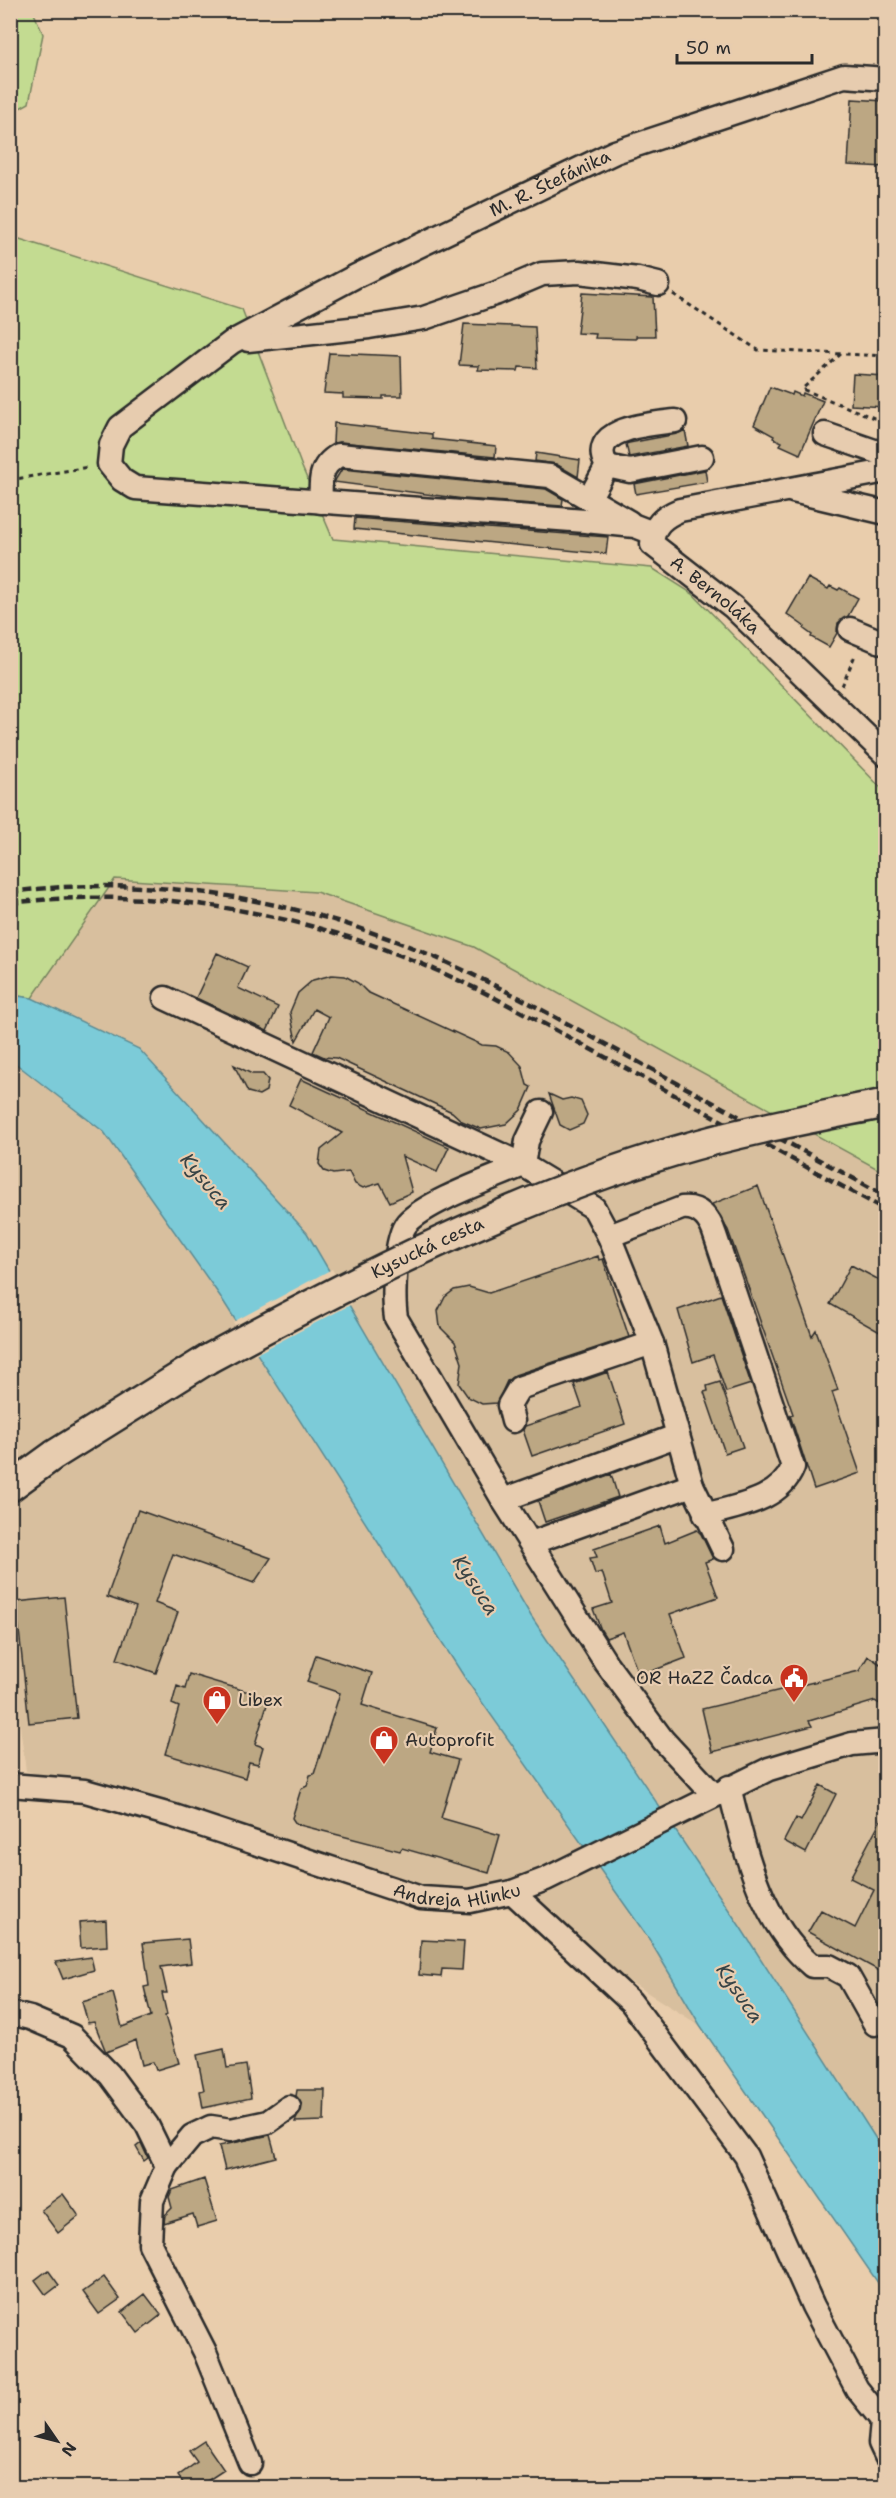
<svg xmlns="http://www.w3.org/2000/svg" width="896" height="2498" font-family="'Shantell Sans',sans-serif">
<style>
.built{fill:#d8bf9e}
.green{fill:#c3db91;stroke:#77835e;stroke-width:1.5}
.water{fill:#7ccbd8;stroke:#5c8b93;stroke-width:1.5}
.pier{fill:#e9cdac}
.building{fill:#bca783;stroke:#2b2b2b;stroke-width:1.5}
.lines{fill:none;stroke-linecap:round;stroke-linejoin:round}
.minor-casing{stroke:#2b2b2b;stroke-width:27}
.major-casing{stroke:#2b2b2b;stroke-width:33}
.path{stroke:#2b2b2b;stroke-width:3;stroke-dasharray:4.5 4.5;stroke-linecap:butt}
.minor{stroke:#e7ccaf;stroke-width:22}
.major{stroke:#e7ccaf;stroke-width:28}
.rail{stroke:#2b2b2b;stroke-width:4.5;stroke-dasharray:9 4.5;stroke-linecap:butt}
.major-bridge-casing{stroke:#2b2b2b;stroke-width:33;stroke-linecap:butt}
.major-bridge{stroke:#e7ccaf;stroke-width:28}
.labels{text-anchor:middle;stroke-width:4.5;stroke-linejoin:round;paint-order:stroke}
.street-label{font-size:18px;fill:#2b2b2b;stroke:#e7ccaf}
.poi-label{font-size:18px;fill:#2b2b2b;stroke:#e7ccaf;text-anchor:start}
.water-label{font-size:20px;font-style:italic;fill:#374345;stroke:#e7ccaf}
</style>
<rect width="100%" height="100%" fill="#e9cdac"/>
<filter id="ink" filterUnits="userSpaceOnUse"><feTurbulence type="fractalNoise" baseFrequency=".0167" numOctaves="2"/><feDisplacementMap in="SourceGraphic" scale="12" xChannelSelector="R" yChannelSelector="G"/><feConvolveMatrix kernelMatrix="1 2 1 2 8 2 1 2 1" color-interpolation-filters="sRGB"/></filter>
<g filter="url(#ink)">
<path class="built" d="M114,879L316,892L474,947L885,1173V2153L741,1928L531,1616L307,1233L139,1049L32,998Z
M10,1060L104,1132L220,1296L465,1678L649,1939L699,2025L519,1912L26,1771L10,1650Z"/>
<path class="green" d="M11,10L33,11L43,34L29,103L11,113Z
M10,236L242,309L302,467L333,539L652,568L693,594L885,792V1173L474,947L316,892L115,879L32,998L11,995Z"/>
<path class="water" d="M10,995L32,998L139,1049L307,1233L531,1616L741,1928L885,2153V2293L700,2025L649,1939L465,1678L220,1296L104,1132L11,1060Z"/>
<path class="pier" d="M332,1269L352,1304L254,1355L233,1322Z"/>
<path class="building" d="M852,99L885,101V167L848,165Z
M582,293L653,297L655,336H636V339L595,338L596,334L577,333Z
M464,324L535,327L537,368L519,367L518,371L478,370L479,366L459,365Z
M329,353L401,356L402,396H383V399L343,398V394L324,393Z
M853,374L885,376V407L851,405Z
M770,387L792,395L793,392L802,396L803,393L823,401L800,454L780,445L782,442L773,438L774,436L754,425Z
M334,423L432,434V439L496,446L495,457L340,442L333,443Z
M685,430L688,446L629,457L626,444L629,443L677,434Z
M536,453L580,460L578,477L556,464L535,461Z
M342,469L546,489L563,499L562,506L464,499L334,482Z
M705,470L707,482L636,494L634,484Z
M355,518L608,537L606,554L354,529Z
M808,578L828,589L830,586L838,590L840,588L858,598L848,616L838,623L837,633L829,647L811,637L812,635L804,629L805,627L787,614Z
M217,953L248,967L238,988L278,1007L267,1031L196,998Z
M332,975L345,976L358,983L367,992L482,1045L496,1046L509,1052L522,1066L527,1085L531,1087L521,1110L506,1124L481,1129L462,1121L452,1112L336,1058L324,1057L313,1052L329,1017L314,1009L296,1041L290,1012L298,993L313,980Z
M234,1065L252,1074H263L268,1080L266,1091L259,1095L248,1092Z
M301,1079L449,1147L437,1172L402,1156L412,1192L390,1202L380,1183L363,1188L355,1184L349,1172L333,1174L324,1171L319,1164L321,1150L342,1133L289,1105Z
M549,1094L562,1100L571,1098L581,1101L587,1115L583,1124L569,1130L560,1125Z
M758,1186L812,1336L816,1330L838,1390L832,1392L860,1473L814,1489L790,1415L793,1414L728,1230L712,1204Z
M598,1256L599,1260L603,1259L629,1337L515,1375L507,1381L497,1403L482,1404L468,1397L459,1384L462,1363L455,1342L440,1327L438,1311L445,1297L454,1290L469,1287L489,1293Z
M851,1265L885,1283V1335L830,1304Z
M721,1295L751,1384L726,1392L713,1355L693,1362L678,1310Z
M608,1372L625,1424L532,1456L523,1430L525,1426L582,1407L574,1384Z
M720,1382L743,1447L725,1453L704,1392L708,1391L707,1386Z
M611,1474L618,1497L545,1522L538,1501Z
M138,1510L271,1558L254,1583L173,1554L155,1603L178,1612L156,1673L117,1659L136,1607L107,1597Z
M660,1526L665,1543L697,1530L701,1534L713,1559L705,1562L718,1597L670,1614L686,1658L639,1676L623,1632L606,1638L601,1630L593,1609L612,1603L602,1572L595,1574L590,1558L597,1557L594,1549Z
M64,1597L77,1718L29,1723L16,1602Z
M316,1655L372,1673L362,1705L437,1728L430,1752L458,1760L441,1818L500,1835L489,1873L402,1848L400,1851L296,1824L292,1818L301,1789L307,1786L310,1775L314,1774L340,1693L307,1682Z
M868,1656L885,1667V1707L875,1701L809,1721L812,1726L712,1752L702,1709L859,1671Z
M189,1674L269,1698L255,1744L263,1747L258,1764L249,1762L245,1778L165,1754L179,1707L172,1704L177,1686L185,1689Z
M820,1785L836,1794L806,1853L784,1841L796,1818L801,1821Z
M885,1812V1974L808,1932L821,1910L855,1928L874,1890L850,1878Z
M106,1920L107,1946L81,1948L79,1922Z
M188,1939L191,1963L161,1967L167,1993H162L167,2015L165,2016L179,2063L156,2070L153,2062L142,2065L136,2040L106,2052L94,2022L88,2023L82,2002L113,1993L122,2027L151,2016L144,1987L149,1986L143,1943Z
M421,1940L464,1942L462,1970L442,1969L441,1977L419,1975Z
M91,1957L94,1970L63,1979L56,1962Z
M224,2049L227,2068L246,2065L251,2098L203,2108L200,2091L204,2090L197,2055Z
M297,2090H325L324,2121L295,2122L302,2106L296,2096Z
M270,2135L276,2157L225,2170L219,2146Z
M141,2143L148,2158L144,2161L136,2147Z
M204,2179L217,2221L197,2227L193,2214L164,2223L165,2215L172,2208L169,2197L172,2190Z
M63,2194L79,2216L58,2233L41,2210Z
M48,2270L59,2285L46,2295L35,2280Z
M104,2277L120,2299L99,2314L83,2292Z
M145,2294L161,2315L138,2333L122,2312Z
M204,2441L224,2470L198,2487H186L178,2476L197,2462L189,2451Z"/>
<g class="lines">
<g class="minor-casing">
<g id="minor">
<path d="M248,340L369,327L424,318L497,293L542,274L579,272L638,279L658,284"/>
<path d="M825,434L886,455"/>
<path d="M607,466L630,471L702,457"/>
<path id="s1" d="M886,471L680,510C663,517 653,525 652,544L733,607L886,755"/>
<path d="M793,491L886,513"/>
<path d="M589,499L607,466C585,428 651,424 675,421"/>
<path d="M321,502C320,481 319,466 339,455L550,476L629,522"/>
<path id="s2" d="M653,533L635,526L585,521L135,488L122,480L109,464L111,445L120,427L232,342L356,276L615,152L844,76L886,79"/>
<path d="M850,629L886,644"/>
<path d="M165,998L523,1165L594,1208L609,1236L652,1343L692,1485L723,1549"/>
<path d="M541,1112L527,1141L523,1165C492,1179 429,1200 407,1223C394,1238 393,1298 396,1318L503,1500L606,1663L663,1740L713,1794"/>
<path d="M609,1236L682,1208C700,1206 710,1219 715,1235L793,1467C780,1501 736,1506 705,1515"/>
<path d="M513,1421L509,1405L519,1388L652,1343"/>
<path d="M503,1500L676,1436"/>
<path d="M531,1543L692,1485"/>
<path id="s3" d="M10,1785L85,1791L174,1816L421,1898L470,1901L512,1892L546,1879L769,1769L852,1744L886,1741"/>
<path d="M729,1787C745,1851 760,1921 812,1966H829L848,1976L875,2024"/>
<path d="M512,1892L631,2002L746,2156L813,2306L857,2389L886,2425"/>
<path d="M10,2013L30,2018L72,2036L110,2075L147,2125L167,2166L152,2201L150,2244L205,2352L250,2463"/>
<path d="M167,2166L192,2136L211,2127L231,2130L268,2122L289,2107"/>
<path d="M882,2422L880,2443L886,2456"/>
</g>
</g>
<g class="major-casing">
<path id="major" d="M10,1487L54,1455L208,1359"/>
</g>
<path class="path" d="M673,294L758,350L886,356
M841,354L802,389L874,418L886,419
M10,480L89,467
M842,686L856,653"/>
<use href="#minor" class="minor"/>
<use href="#major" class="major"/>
<path class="rail" d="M10,892C133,876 263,893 379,935C428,952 474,975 520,998L886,1196
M10,903C142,887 279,908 402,956C482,987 556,1031 631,1071C716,1118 801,1164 886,1210"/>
<g class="major-bridge-casing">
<g id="major-bridge">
<path id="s4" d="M208,1359C358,1278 511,1200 675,1151C742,1131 813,1118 882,1104"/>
</g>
</g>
<use href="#major-bridge" class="major-bridge"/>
</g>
</g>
<defs>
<g id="civic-pin" transform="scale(1.5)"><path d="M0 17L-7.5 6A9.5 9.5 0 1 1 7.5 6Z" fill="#c8321e" stroke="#e7ccaf"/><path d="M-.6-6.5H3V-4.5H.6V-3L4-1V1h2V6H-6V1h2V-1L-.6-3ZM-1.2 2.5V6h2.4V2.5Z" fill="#fff"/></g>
<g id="shop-pin" transform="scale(1.5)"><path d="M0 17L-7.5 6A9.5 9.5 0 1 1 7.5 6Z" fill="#c8321e" stroke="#e7ccaf"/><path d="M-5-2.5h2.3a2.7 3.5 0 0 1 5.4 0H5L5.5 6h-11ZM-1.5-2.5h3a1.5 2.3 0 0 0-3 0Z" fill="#fff"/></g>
</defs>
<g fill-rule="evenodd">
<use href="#civic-pin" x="794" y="1678"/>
<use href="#shop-pin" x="217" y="1700"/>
<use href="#shop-pin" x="384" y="1740"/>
</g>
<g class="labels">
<g class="street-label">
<text dy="6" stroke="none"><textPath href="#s2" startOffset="1092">M. R. Štefánika</textPath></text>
<text dy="6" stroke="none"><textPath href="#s1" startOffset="338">A. Bernoláka</textPath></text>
<text dy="6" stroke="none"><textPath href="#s4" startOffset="246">Kysucká cesta</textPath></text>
<text dy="6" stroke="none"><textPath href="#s3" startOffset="464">Andreja Hlinku</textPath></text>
</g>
<g class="poi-label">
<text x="773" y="1684" text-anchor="end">OR HaZZ Čadca</text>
<text x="238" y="1706">Libex</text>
<text x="405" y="1746">Autoprofit</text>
</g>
<g class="water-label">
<text transform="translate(206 1181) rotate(50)" y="7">Kysuca</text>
<text transform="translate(476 1585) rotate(57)" y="7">Kysuca</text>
<text transform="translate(740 1993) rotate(56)" y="7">Kysuca</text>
</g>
</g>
<rect width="896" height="2498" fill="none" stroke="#e7ccaf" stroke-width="36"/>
<rect x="18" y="18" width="860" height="2462" fill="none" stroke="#2b2b2b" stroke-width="2" filter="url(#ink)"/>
<g transform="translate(57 2441) rotate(125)" stroke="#e7ccaf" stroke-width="4.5" paint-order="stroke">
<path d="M0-4.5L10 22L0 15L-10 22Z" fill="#2b2b2b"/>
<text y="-9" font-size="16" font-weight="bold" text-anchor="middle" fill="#2b2b2b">N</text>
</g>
<path d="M677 54v9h135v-9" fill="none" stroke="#2b2b2b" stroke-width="3"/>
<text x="686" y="54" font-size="18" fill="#2b2b2b" stroke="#e7ccaf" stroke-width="4.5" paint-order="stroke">50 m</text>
</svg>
